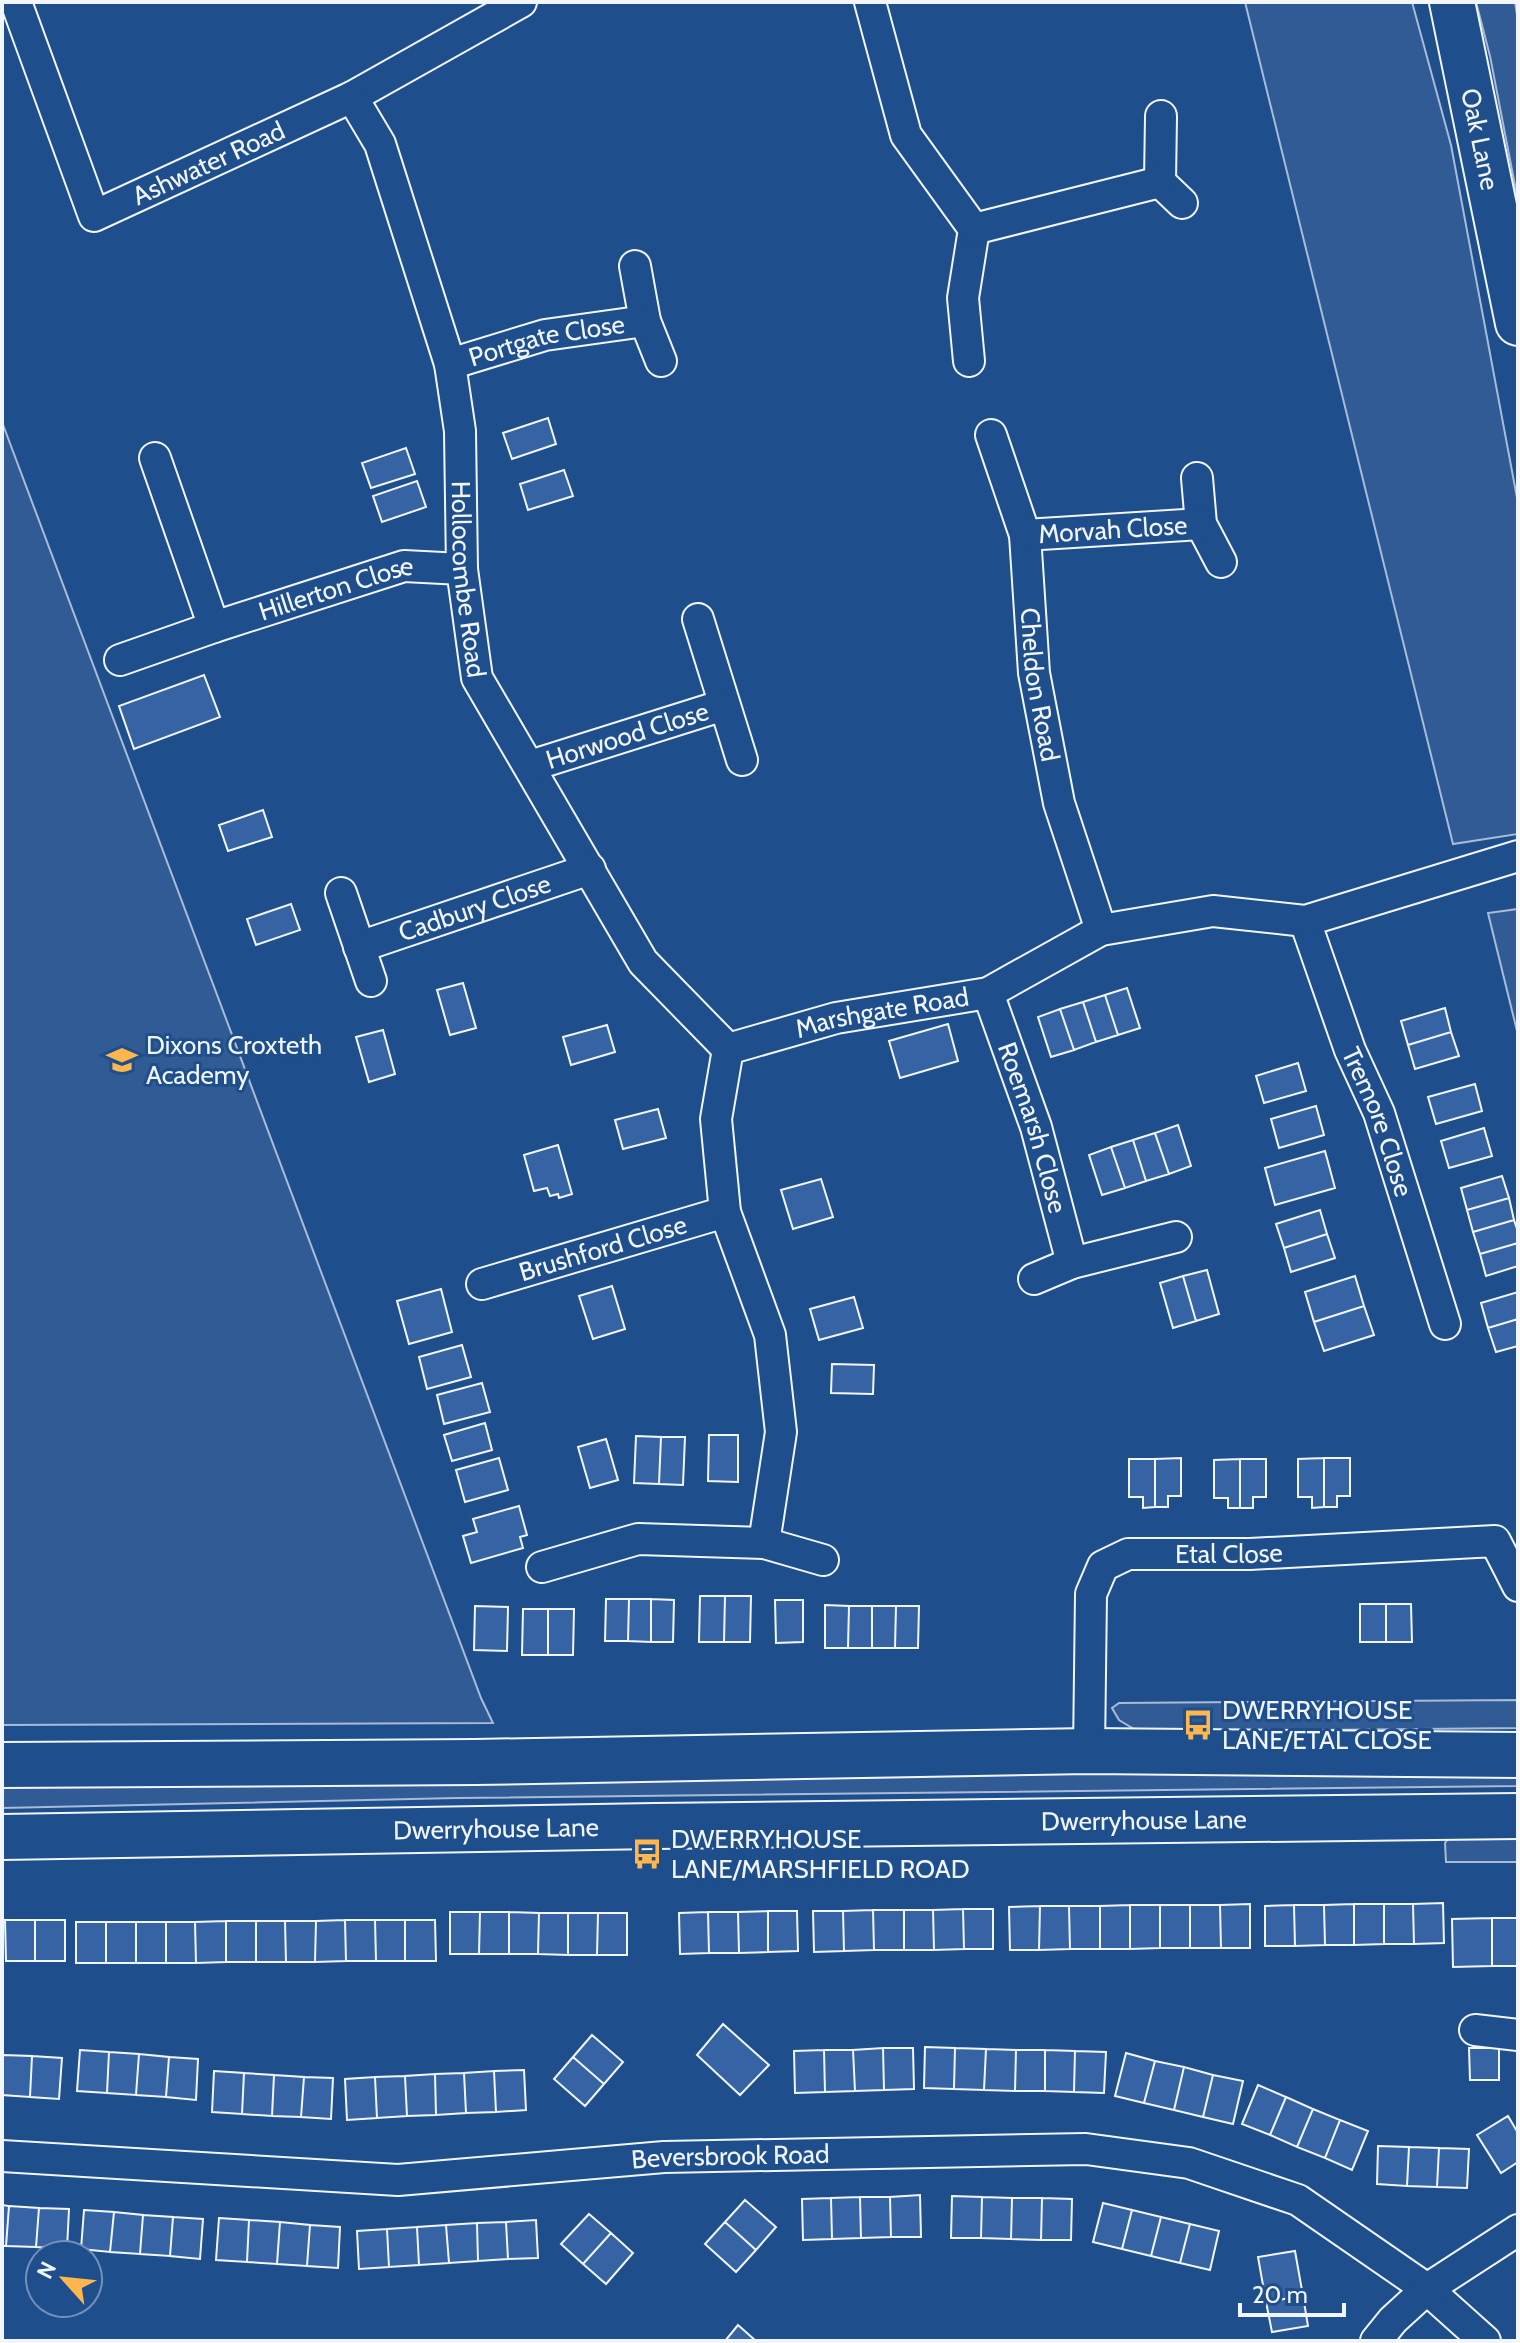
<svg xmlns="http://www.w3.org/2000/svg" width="1520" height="2343" font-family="Cabin,sans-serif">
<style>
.built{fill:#305b95;stroke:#a8bbd7;stroke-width:2}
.building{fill:#3563a3;stroke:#f2f6ff;stroke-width:2}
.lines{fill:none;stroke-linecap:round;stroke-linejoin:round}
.street-casing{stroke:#f2f6ff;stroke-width:34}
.secondary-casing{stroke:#f2f6ff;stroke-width:48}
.street{stroke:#1f4e8c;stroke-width:30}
.secondary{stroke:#1f4e8c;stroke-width:44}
.labels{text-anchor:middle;stroke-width:6;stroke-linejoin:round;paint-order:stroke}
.street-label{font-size:26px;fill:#f2f6ff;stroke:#1f4e8c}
.poi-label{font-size:26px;fill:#f2f6ff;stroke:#1f4e8c;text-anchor:start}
</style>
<rect width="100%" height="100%" fill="#1f4e8c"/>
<path class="built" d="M1245,2H1412L1451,145L1518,503V834L1453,844Z
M1476,2H1515L1518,21V201L1490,56Z
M2,422L481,1698L493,1723L2,1725Z
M1518,909V1035L1488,913Z
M1518,1700V1728L1139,1732L1119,1720L1112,1708L1119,1703Z
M1518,1769V1786L457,1798L2,1808V1778Z
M1518,1834V1862H1446L1445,1843L1451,1835Z"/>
<path class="building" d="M548,418L556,444L512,459L503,433Z
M406,448L415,474L371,488L362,463Z
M564,470L573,496L528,510L520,484Z
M417,481L426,507L382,522L373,496Z
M204,675L220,717L134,749L119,706Z
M263,810L272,837L228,851L219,825Z
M291,904L300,930L256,945L247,919Z
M463,983L476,1028L450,1035L437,990Z
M1127,988L1140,1028L1118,1035L1105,995Z
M1105,995L1118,1035L1096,1042L1083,1002Z
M1083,1002L1096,1042L1074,1050L1060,1009Z
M1445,1008L1451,1032L1408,1045L1401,1021Z
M1060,1009L1074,1050L1051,1057L1038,1017Z
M948,1024L958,1061L900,1078L889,1041Z
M607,1025L615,1052L571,1065L563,1037Z
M383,1030L395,1074L369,1082L356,1037Z
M1451,1032L1459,1056L1415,1069L1408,1045Z
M1298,1063L1306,1091L1264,1103L1256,1076Z
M1475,1084L1482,1111L1436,1124L1428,1097Z
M1316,1106L1324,1135L1279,1148L1271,1119Z
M658,1109L666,1138L623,1149L615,1120Z
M1178,1125L1191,1166L1169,1174L1155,1133Z
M1484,1128L1492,1156L1449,1168L1441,1141Z
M1155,1133L1169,1174L1146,1181L1133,1140Z
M1133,1140L1146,1181L1125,1188L1111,1147Z
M558,1145L572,1194L559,1198L558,1194L550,1196L547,1188L534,1191L524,1155Z
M1111,1147L1125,1188L1102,1195L1089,1155Z
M1325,1151L1335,1188L1275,1205L1265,1168Z
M1502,1176L1509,1198L1467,1210L1461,1188Z
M821,1179L833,1217L793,1229L781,1190Z
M1509,1198L1514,1220L1473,1232L1467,1210Z
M1320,1210L1327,1234L1284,1248L1276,1224Z
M1514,1220L1518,1232V1243L1480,1254L1473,1232Z
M1327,1234L1335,1258L1291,1272L1284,1248Z
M1518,1243V1266L1486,1276L1480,1254Z
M1207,1270L1219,1314L1196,1321L1183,1276Z
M1183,1276L1196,1321L1173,1328L1160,1283Z
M1355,1276L1364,1306L1314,1322L1305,1292Z
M612,1286L625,1329L593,1339L579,1296Z
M441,1289L452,1332L409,1344L397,1301Z
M1518,1292V1319L1488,1328L1481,1303Z
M854,1297L863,1328L819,1340L810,1309Z
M1364,1306L1374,1335L1324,1351L1314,1322Z
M1518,1319V1346L1496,1352L1488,1328Z
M462,1345L471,1377L427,1389L419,1357Z
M832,1364L874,1365L873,1394L831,1393Z
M482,1383L490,1412L444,1424L437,1395Z
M485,1423L492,1450L452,1461L444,1435Z
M709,1435H738V1482L708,1481Z
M636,1436L661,1437L659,1484L634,1483Z
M661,1437H685L683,1485L659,1484Z
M606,1439L618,1480L590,1488L578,1447Z
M499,1458L508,1490L465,1502L456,1470Z
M1181,1458V1496H1168V1507H1155V1459Z
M1324,1458V1507L1312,1508V1497H1298V1459Z
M1324,1458H1350V1496H1337V1507H1324Z
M1129,1459H1155V1507L1143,1508V1497H1129Z
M1240,1459H1266V1497H1253V1508H1240Z
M1240,1459V1508H1228V1498H1214V1460Z
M519,1506L527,1535L520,1537L523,1548L471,1563L463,1536L477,1532L473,1519Z
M700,1596H725L724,1642H699Z
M725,1596H751L750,1642H724Z
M606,1599H629L628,1641H605Z
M629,1599H651V1642L628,1641Z
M651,1599L674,1600L673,1642H651Z
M775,1600H803V1642L776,1643Z
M1360,1604H1386V1642H1360Z
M1386,1604H1411L1412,1642H1386Z
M825,1605L849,1606L848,1648H825Z
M475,1606L508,1607L507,1651L474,1650Z
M849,1606H872V1648H848Z
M872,1606H896L895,1648H872Z
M896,1606H919L918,1648H895Z
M523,1609H548V1655H522Z
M548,1609H574L573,1655H548Z
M1443,1903L1444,1943L1414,1944L1413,1904Z
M1250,1904V1948H1221L1220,1905Z
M1354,1904H1384V1944L1354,1945Z
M1354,1904V1945H1325L1324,1905Z
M1384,1904H1413L1414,1944H1384Z
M1130,1905V1949H1100V1906Z
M1130,1905H1160V1948L1130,1949Z
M1160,1905H1190V1948H1160Z
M1190,1905H1220L1221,1948H1190Z
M1294,1905H1324L1325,1945L1295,1946Z
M1294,1905L1295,1946H1265V1906Z
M1040,1906L1039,1950H1010L1009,1907Z
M1040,1906H1069L1070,1949L1039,1950Z
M1069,1906H1100V1949H1070Z
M963,1909H993V1949H964Z
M963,1909L964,1949L934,1950L933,1910Z
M873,1910L874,1950L844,1951L843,1911Z
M873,1910H904V1950H874Z
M904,1910H933L934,1950H904Z
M768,1911H797L798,1951L768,1952Z
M768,1911V1952L739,1953L738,1912Z
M813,1911H843L844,1951L814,1952Z
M450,1912H480L479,1954H450Z
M480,1912H509V1954H479Z
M509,1912L539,1913L538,1954H509Z
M708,1912L709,1953L680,1954L679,1913Z
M708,1912H738L739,1953H709Z
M539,1913H568V1955L538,1954Z
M568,1913H598L597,1955H568Z
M598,1913H627V1955H597Z
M1492,1918H1518V1966H1492Z
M1492,1918V1966L1453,1967L1452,1919Z
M5,1920H35V1961H6Z
M35,1920H65V1961H35Z
M345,1920L346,1961L315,1962L316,1921Z
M345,1920H375L376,1961H346Z
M375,1920H405V1961H376Z
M405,1920H435L436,1961H405Z
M226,1921V1962L196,1963L195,1922Z
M226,1921H256V1962H226Z
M256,1921H285L286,1962H256Z
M285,1921H316L315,1962H286Z
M76,1922H106V1963H76Z
M106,1922H136V1963H106Z
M136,1922H166V1963H136Z
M166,1922H195L196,1963H166Z
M723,2024L769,2065L740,2095L697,2055Z
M592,2035L623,2062L604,2084L573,2057Z
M925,2047L955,2048L954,2089L924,2088Z
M883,2048H913L914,2089L884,2090Z
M883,2048L884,2090L855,2091L853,2050Z
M955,2048L986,2049L984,2090L954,2089Z
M1469,2048H1499V2080H1470Z
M986,2049L1016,2050L1015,2091L984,2090Z
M80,2050L109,2052L107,2093L77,2091Z
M824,2050L825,2092L795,2093L794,2051Z
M824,2050H853L855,2091L825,2092Z
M1016,2050H1045V2091H1015Z
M1045,2050L1075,2051L1074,2092L1045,2091Z
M1075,2051L1106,2052L1104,2093L1074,2092Z
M109,2052L139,2054L136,2095L107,2093Z
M1126,2053L1155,2061L1144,2103L1115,2096Z
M139,2054L169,2057L166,2097L136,2095Z
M3,2055L32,2056L30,2097L2,2095Z
M32,2056L62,2058L59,2099L30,2097Z
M169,2057L198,2059L196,2100L166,2097Z
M573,2057L604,2084L585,2106L554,2079Z
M1155,2061L1184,2067L1174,2110L1144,2103Z
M1184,2067L1213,2075L1203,2117L1174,2110Z
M524,2070L526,2110L496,2112L494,2071Z
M214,2071L244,2073L242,2114L212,2112Z
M494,2071L496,2112L466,2113L464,2073Z
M244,2073L274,2075L272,2116L242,2114Z
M464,2073L466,2113L436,2115L435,2074Z
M435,2074L436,2115L407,2116L405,2076Z
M274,2075L304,2077L301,2117L272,2116Z
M1213,2075L1243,2081L1233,2124L1203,2117Z
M405,2076L407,2116L377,2118L375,2077Z
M304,2077L333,2078L331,2119L301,2117Z
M375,2077L377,2118L347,2120L345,2079Z
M1258,2085L1286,2097L1270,2135L1242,2124Z
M1286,2097L1313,2109L1297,2147L1270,2135Z
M1313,2109L1340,2120L1325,2158L1297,2147Z
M1508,2116L1518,2133V2162L1501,2173L1477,2135Z
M1340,2120L1368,2131L1352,2170L1325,2158Z
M1378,2146L1409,2147L1407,2186L1377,2184Z
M1409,2147L1439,2148L1437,2187L1407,2186Z
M1439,2148L1469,2149L1467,2188L1437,2187Z
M920,2195L921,2237H891L890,2197Z
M952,2196L982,2197L981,2238H951Z
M860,2197L861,2238L832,2239L831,2198Z
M860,2197H890L891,2237L861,2238Z
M982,2197L1012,2198L1011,2239L981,2238Z
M831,2198L832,2239L803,2240L802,2199Z
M1012,2198H1042L1041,2240L1011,2239Z
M1042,2198L1072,2199L1071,2240H1041Z
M745,2200L776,2227L756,2250L725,2222Z
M1103,2203L1132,2210L1122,2249L1093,2242Z
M2,2205L9,2206L6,2246H2Z
M9,2206L39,2208L36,2247L6,2246Z
M39,2208L69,2209L67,2249L36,2247Z
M84,2210L114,2212L110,2252L81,2249Z
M1132,2210L1161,2217L1151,2256L1122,2249Z
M114,2212L143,2215L140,2254L110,2252Z
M589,2214L611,2233L583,2264L561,2244Z
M143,2215L173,2217L170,2256L140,2254Z
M173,2217L203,2219L200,2259L170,2256Z
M1161,2217L1190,2224L1180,2263L1151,2256Z
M219,2218L249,2220L247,2262L216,2260Z
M249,2220L280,2222L277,2264L247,2262Z
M536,2220L538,2258L508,2259L506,2222Z
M280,2222L310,2225L307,2266L277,2264Z
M506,2222L508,2259L478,2261L477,2223Z
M725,2222L756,2250L736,2272L705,2244Z
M477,2223L478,2261L449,2263L446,2225Z
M1190,2224L1219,2231L1210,2270L1180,2263Z
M310,2225L340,2227L338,2268L307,2266Z
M446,2225L449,2263L419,2265L417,2227Z
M417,2227L419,2265L389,2267L387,2229Z
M387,2229L389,2267L359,2269L357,2231Z
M611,2233L633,2253L606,2284L583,2264Z
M1295,2251L1303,2296L1266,2302L1258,2257Z
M1303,2296L1308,2326L1272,2332L1266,2302Z
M738,2325L756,2341H725Z"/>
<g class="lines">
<g class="street-casing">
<g id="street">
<path id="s1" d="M16,2L94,216L352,97L521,2"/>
<path d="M870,2L906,135L974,229L963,298L969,361"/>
<path id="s2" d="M352,97L380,144L450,364L460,431L462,569L477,678L643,962L728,1049"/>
<path d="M1161,116L1160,182L1182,203"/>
<path d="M974,229L1160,182"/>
<path d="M635,266L645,321L661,361"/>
<path id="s3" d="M450,364L545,335L645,321"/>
<path id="s4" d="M991,435L1025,535L1034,673L1059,803L1101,930"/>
<path d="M155,458L214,627"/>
<path d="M1197,478L1201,524L1221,562"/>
<path id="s5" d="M1025,535L1201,524"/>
<path d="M698,619L742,760"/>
<path id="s6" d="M120,660L214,627L404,566L462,569"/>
<path id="s7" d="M530,766L724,705"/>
<path d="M341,893L371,981"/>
<path id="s8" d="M1305,921L1350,1050L1379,1113L1445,1324"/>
<path id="s9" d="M359,947L590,869"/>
<path id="s10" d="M988,993L1036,1127L1072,1263"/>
<path d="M1034,1279L1072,1263L1176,1237"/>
<path id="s11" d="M482,1284L725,1212"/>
<path id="s12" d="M764,1543L781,1432L770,1335L725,1212L716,1119L728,1049L836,1018L988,993L1101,930L1213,911L1305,921L1518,856"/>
<path d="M542,1567L638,1539L764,1543L823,1560"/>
<path id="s13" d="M1089,1751L1091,1594L1103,1566L1128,1554H1250L1495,1541L1518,1586"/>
<path d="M1475,2030L1518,2035"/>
<path id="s14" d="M2,2156L398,2180L664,2157L1086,2149L1189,2163L1298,2200L1427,2289L1485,2341"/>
<path d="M1376,2341L1393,2320L1427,2289L1518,2230"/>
</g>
</g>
<g class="secondary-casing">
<g id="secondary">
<path id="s15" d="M1452,2L1518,323"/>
<path d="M2,1765L475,1762L1089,1751L1518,1755"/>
<path id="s16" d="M2,1837L655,1826L1518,1816"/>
</g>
</g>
<use href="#street" class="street"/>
<use href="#secondary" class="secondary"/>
</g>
<defs>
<g id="school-bare" transform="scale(2.4)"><path d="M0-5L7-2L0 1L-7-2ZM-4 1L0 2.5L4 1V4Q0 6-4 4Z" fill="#ffb74d" stroke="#1f4e8c" stroke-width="2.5" paint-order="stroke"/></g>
<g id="bus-bare" transform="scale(2.4)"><path d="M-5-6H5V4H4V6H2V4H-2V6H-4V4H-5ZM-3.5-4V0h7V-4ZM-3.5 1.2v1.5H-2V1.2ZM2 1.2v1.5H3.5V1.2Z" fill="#ffb74d" stroke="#1f4e8c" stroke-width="2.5" paint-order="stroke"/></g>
</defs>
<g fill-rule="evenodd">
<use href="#school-bare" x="122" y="1060"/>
<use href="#bus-bare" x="1198" y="1725"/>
<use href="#bus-bare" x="647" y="1854"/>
</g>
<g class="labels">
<g class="street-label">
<text dy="9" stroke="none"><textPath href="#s15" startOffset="140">Oak Lane</textPath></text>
<text dy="9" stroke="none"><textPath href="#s1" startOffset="354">Ashwater Road</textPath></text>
<text dy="9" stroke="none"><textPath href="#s3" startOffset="100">Portgate Close</textPath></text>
<text dy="9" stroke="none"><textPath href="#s5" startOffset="88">Morvah Close</textPath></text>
<text dy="9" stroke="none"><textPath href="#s2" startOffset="502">Hollocombe Road</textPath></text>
<text dy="9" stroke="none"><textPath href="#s6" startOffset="228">Hillerton Close</textPath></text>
<text dy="9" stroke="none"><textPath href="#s4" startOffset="256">Cheldon Road</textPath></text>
<text dy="9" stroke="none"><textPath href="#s7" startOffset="102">Horwood Close</textPath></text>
<text dy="9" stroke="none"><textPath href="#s9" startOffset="122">Cadbury Close</textPath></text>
<text dy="9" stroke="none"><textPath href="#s12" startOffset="664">Marshgate Road</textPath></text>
<text dy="9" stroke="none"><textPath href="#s8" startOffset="214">Tremore Close</textPath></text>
<text dy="9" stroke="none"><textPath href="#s10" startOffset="142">Roemarsh Close</textPath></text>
<text dy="9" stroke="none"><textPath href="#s11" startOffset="126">Brushford Close</textPath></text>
<text dy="9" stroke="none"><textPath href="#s13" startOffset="316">Etal Close</textPath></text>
<text dy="9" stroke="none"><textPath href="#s16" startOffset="1142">Dwerryhouse Lane</textPath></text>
<text dy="9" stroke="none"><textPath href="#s16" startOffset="494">Dwerryhouse Lane</textPath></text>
<text dy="9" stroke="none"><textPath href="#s14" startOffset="730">Beversbrook Road</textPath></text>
</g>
<g class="poi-label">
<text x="146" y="1054">Dixons Croxteth<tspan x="146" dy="30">Academy</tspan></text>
<text x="1222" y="1719">DWERRYHOUSE<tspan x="1222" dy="30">LANE/ETAL CLOSE</tspan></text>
<text x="671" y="1848">DWERRYHOUSE<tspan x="671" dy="30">LANE/MARSHFIELD ROAD</tspan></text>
</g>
</g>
<rect width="1520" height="2343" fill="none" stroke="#f2f6ff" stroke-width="8"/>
<g transform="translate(64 2279) rotate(297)"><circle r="38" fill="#1f4e8c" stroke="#7391ba" stroke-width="2"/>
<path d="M0-6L14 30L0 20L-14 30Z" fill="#ffb74d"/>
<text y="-12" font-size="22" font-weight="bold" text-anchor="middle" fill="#f2f6ff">N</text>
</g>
<path d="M1240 2303v12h104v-12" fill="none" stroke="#f2f6ff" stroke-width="4"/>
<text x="1252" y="2303" font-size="24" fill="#f2f6ff" stroke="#1f4e8c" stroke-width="6" paint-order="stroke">20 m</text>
</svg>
